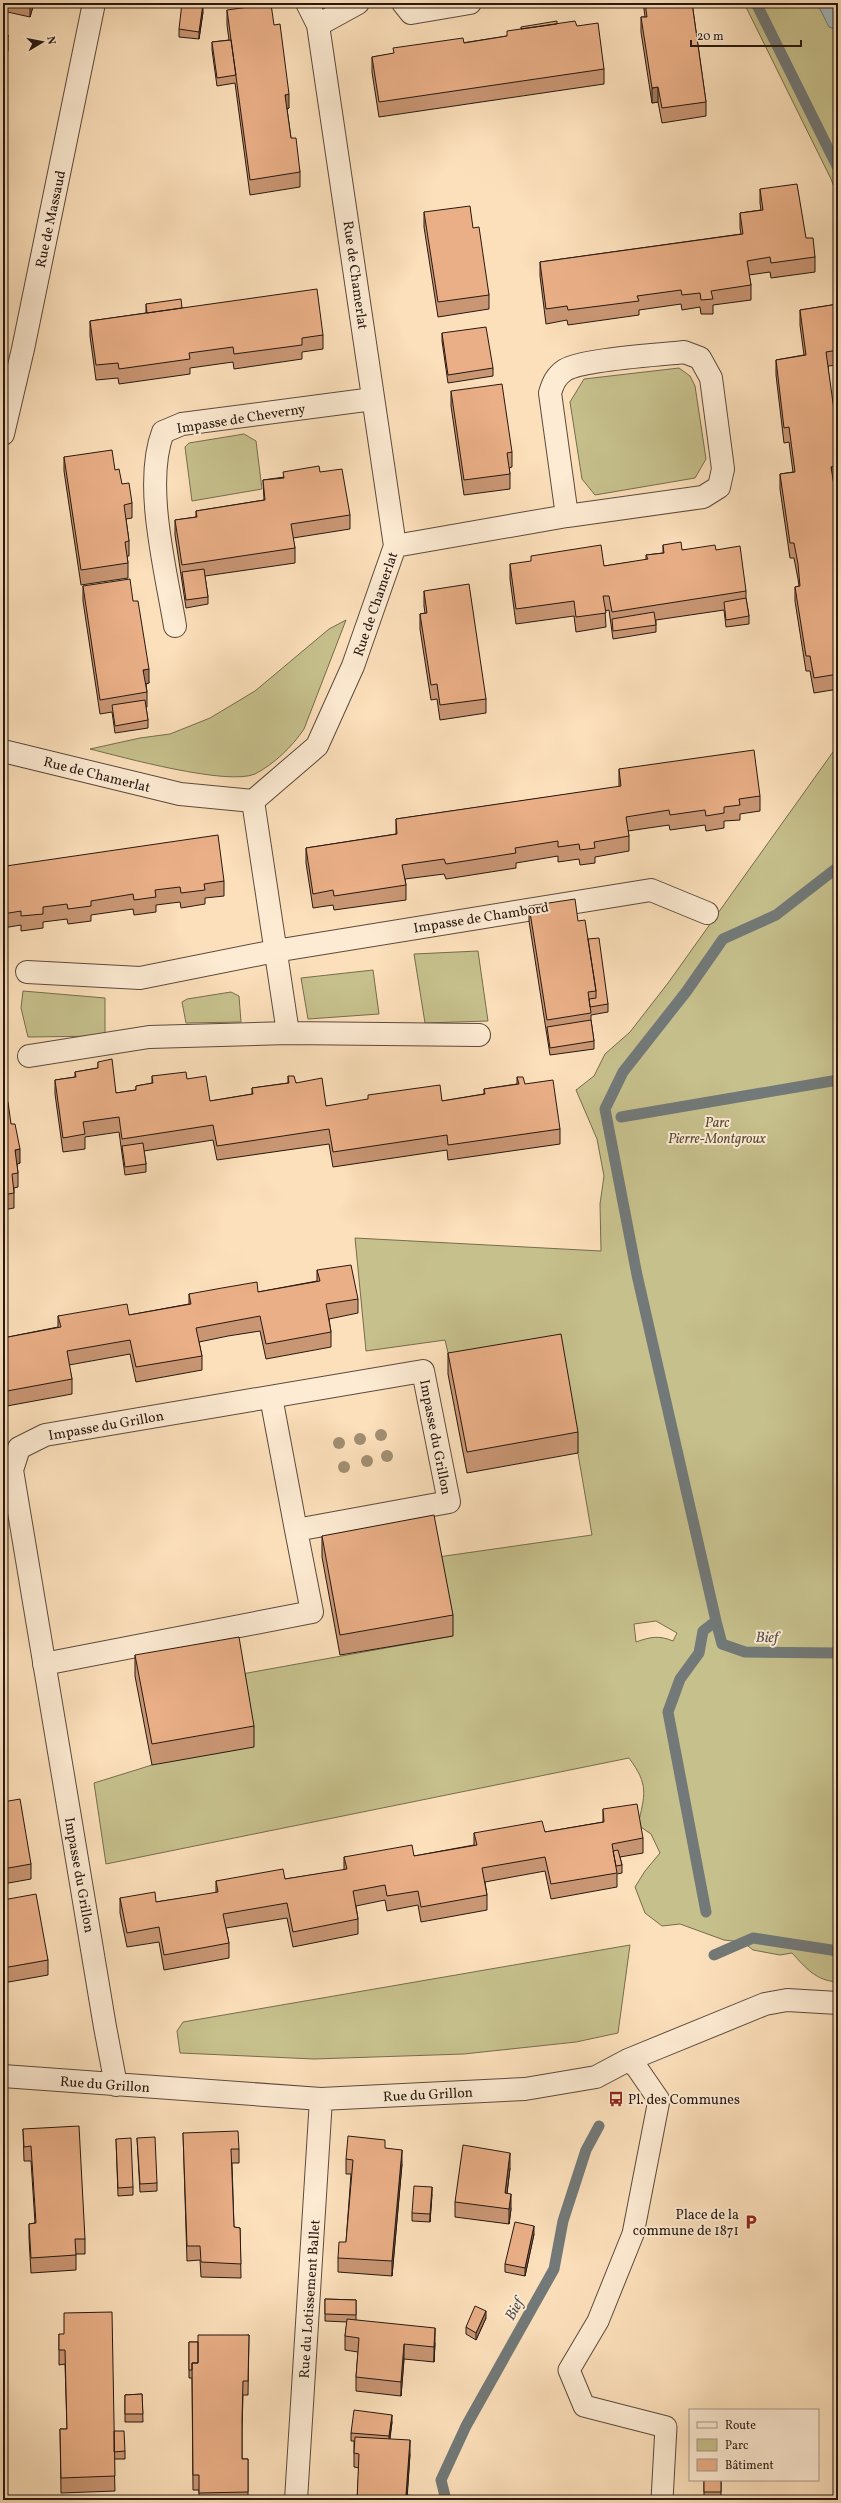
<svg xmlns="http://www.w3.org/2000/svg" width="841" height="2503" font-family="Vollkorn,serif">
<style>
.green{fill:#c6c08c;stroke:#766c4e;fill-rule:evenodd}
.water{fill:#a4babc;stroke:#727978}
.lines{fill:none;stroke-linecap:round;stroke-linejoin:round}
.stream{stroke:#727978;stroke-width:11}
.lane-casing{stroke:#5c4a3c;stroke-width:23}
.street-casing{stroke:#5c4a3c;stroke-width:24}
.lane{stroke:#fdebd3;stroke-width:21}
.street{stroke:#fdebd3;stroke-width:22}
.tree{fill:#a18e72}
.wall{fill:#c99674;stroke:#271811}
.shaded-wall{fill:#a47a5e;stroke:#271811}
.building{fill:#eaaf87;stroke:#271811}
.labels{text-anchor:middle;stroke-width:4;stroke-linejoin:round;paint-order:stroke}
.street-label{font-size:14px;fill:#271811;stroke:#fdebd3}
.park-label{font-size:14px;font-style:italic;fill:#574a36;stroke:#fdebd3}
.poi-label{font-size:14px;fill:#271811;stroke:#fdebd3;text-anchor:start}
.water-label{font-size:15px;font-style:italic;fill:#53514d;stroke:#fdebd3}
</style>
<rect width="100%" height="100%" fill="#fce0bb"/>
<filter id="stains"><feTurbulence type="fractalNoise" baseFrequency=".005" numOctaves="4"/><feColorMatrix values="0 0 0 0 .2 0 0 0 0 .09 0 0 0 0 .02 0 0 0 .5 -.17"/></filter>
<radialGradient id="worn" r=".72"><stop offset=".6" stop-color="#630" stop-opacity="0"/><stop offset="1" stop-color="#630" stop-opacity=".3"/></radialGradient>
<path class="green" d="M744,3H838V197L831,179Z
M679,368L690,376L695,386L706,459L695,478L595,495L582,479L570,402L584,379Z
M244,434L256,441L262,489L192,501L185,447L189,443Z
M346,620L304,729C292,747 274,764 255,774C227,786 122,757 90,749L140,738L170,734L210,718L255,691L329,629Z
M838,745V1982C816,1981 806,1968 792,1953L780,1955L753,1950L743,1942L724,1940L680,1924L662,1926L645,1913L635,1887L645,1871L660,1853L651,1834L638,1825C645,1794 649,1785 629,1758L106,1864L94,1783L152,1765L242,1674L452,1636L438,1557L592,1535L561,1355L449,1357L445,1340L366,1351L355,1238L601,1251L600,1204L604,1176L597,1139L576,1090L594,1076L605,1054L630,1032L668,983ZM656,1621L677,1633L673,1641C659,1635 650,1637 636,1642L634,1624Z
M478,951L488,1021L425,1023L414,954Z
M373,970L379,1014L308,1019L301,978Z
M23,991L105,998V1036L28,1037L21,1008Z
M231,992L239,996L241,1022L186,1023L182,1002L187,999Z
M630,1945L618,2033L576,2042L464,2054L314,2059L180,2053L177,2031L183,2022Z"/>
<path class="water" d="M817,3H838V30L829,27Z"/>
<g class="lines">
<path class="stream" d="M756,3L838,168
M621,1117L838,1080
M716,1621L722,1644L745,1652L838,1653
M706,1912L668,1712L680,1679L699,1653L703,1631L716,1621L637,1275L605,1109L623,1072L686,992L723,939L776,915L838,867
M714,1955L753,1938L838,1951
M446,2500L441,2480L466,2426L554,2269L563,2221L586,2150L599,2126"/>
<g class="lane-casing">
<path id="lane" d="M628,2060L637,2068L659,2100L633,2234L598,2321L569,2370L584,2406L666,2427L662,2500"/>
</g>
<g class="street-casing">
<path id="street" d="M403,3L411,13L470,3
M318,25L358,3
M3,434L23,349L94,3
M395,546L567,516L703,497L719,487L723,469L711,378L700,358L684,352C659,355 583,359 565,370C556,376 553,383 550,393L567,516
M175,626C166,571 143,484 163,432L182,424L373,399
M3,751L180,794L253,801L317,746L353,666L395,546L318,25L307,3
M253,801L288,1033
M27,972L140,978L275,951L651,890L707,913
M29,1056L149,1037L288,1033L479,1035
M271,1397L296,1530
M44,1664L312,1612L296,1530L449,1502L423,1371L45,1435L19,1448L12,1470L105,2027L116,2085
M3,2076L321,2099L525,2089L596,2077L628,2060L765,2004L787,2000L838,2003
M296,2500L321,2099"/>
</g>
<use href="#lane" class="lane"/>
<use href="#street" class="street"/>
</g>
<g class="tree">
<circle cx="381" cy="1435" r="6"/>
<circle cx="360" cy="1439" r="6"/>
<circle cx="339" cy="1443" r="6"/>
<circle cx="387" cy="1456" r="6"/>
<circle cx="367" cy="1461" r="6"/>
<circle cx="344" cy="1467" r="6"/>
</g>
<path class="wall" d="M3,3H34L30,17L3,11Z
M644,3H692L706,102V116L662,123L658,102L652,103L641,32V17H645L644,9Z
M227,10L289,108L287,109L291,138L300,172V187L250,195L235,83L217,86L212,50V42L229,40L227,25Z
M203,12L199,39L179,37V29Z
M557,24L577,26L604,69V84L379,117L372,72V57L507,36Z
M760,189L806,238L815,257V272L771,278L770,272L749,275L751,285V300L713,305V314H701L700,307L682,310L681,304L639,310V315L568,325L567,320L546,324L540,276V262L741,234L740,228V213L761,210L760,203Z
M424,212L473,228L489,295V309L438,317L424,227Z
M146,304L182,308L323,335V349L302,352V359L234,369L233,362L190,368V374L119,384L118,378L96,380L90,336V321L146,313Z
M838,304V365L828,366L838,480L834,481L838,510V689L814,693L810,671H806L795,601V587L799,586L798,579L794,558H790L780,489V474L793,472L789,442L784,443L776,375V360L804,355L800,325V310Z
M442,333L493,368V376L448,383L442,341Z
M451,391L512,452V467L509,468L510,474V489L464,495L451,406Z
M64,457L115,470L122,484L132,503V518L126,519L129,541V556H127L128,563V578L81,585L64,471Z
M320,472L350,515V529L293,538L295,548V563L205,576L208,597V604L186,608L175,535V520L196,517V511L264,500L263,480Z
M663,545L682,550H716L746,591V598L749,616V624L726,627L724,610L656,620V632L613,639L609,610L605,611L606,627L576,632L574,616L516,624L510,579V564L604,566L646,560V555L663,553Z
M83,586L133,601L149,683L146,684L147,692V707H146L148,720V728L115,733L112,712L100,714L83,601Z
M424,591L486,699V713L440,720L437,699L431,700L420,629V614L425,613L424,606Z
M619,769L760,796V811L740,814V820L724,821V828L706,831L705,825L670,830L669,825L628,831L629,836V851L595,857V863L580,865L579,859L558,862V856L516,863V868L446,879L444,874L405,879L406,885V900L334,910L333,905L313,908L306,863V848L396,834V819L619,787Z
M3,857L6,866L224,881V896L205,898V904L181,908L180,902L156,905V912L134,915L133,909L91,915V921L68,924L67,919L43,922V928L21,931V925L3,928Z
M529,906L578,921L588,939L608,1004V1012L591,1015V1020L594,1041V1049L550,1055L529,921Z
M98,1062L116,1093L136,1090V1086L152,1083V1076L187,1079L210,1101L252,1094V1088L288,1083V1076L326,1106L442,1101L484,1094V1089L517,1084V1077L525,1084L560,1129V1144L448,1160L447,1150L333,1167L329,1144L217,1160L213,1140L144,1151L146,1164V1172L125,1175L119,1132L85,1137V1149L63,1152L55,1094V1080L75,1077V1072L98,1068Z
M3,1102L11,1124L20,1163L17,1164L18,1173V1187L14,1188V1208L3,1210Z
M317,1270L358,1299V1313L329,1319L331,1332V1347L266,1359L260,1331L228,1336L199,1342L202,1356V1370L136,1382L130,1354L69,1365L72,1379V1394L7,1406L3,1388V1338L58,1327V1316L129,1315L189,1304V1294L258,1292L317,1281Z
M448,1353L578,1432V1453L467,1473L448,1374Z
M322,1536L453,1615V1636L340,1655L322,1557Z
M135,1655L254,1726V1747L152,1765L135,1676Z
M3,1802L31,1864V1879L3,1884Z
M603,1809L643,1838V1853L620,1857L622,1865V1873L617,1874V1887L551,1899L545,1871L485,1882L487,1895V1910L421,1922L418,1905L387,1911L385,1900L356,1906L358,1919V1934L293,1947L287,1918L226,1928L229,1943V1958L164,1970L159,1942L127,1947L120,1913V1898L156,1902L216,1893V1881L285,1879L344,1870V1857L414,1856L474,1845V1833L545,1832L603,1822Z
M3,1900L48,1960V1975L3,1983Z
M23,2129L85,2239V2254H76V2270L31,2273L29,2238V2224L35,2223L31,2161H24Z
M183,2133L239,2149V2163H232L234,2227L240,2228L241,2278L201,2277L200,2260L187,2261Z
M137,2138L157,2183V2191L140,2192Z
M116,2139L133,2187V2195L118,2196Z
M385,2148L402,2164L392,2276L338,2272V2258L346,2242L351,2174H346V2159Z
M510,2168L507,2194L511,2209L509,2224L455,2217V2202Z
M432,2194L430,2222L412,2221V2213Z
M534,2234L525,2276L505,2272V2264Z
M325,2299L356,2300V2320L435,2343L434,2362L404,2359L401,2396L356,2391V2377L358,2352L345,2350V2336L347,2322L325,2321Z
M486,2318L476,2340L466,2334V2327Z
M59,2334L114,2441L125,2451V2459H114L115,2491L61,2493L60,2429H67L65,2364L59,2365Z
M249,2335L248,2395H243L242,2430V2459H248V2500H199V2490H193L192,2378H189V2342H198Z
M142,2394L143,2422H125V2395Z
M392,2422L390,2439L410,2454L407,2495L357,2500L359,2468L354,2467V2441H351V2433Z
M704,2480H721V2499L704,2500Z"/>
<path class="shaded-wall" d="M30,3H34L30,17Z
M203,4V12L199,39V32Z
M8,35V50L3,76V61Z
M658,87V102L652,103V88Z
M289,94V108L285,109V95Z
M6,112V127L3,142V127Z
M838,465V480L831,481V467Z
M149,669V683L143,685V670Z
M20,1149V1163L15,1165V1150Z
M402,2150V2164L392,2276V2261Z
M510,2153V2168L505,2208V2193Z
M432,2187V2194L430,2222V2214Z
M511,2194V2209L509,2224V2209Z
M534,2226V2234L525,2276V2268Z
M486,2311V2318L476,2340V2333Z
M435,2328V2343L434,2362V2347Z
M404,2344V2359L401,2396V2382Z
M392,2415V2422L389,2443V2436Z
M410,2440V2454L407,2500H406Z"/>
<path class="building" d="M182,3H193L203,4L199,32L179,29Z
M645,3H692L706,102L662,108L658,87L652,88L641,17H647Z
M271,4L274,25L280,24L289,94L285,95L291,138H296L300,172L250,180L227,10Z
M557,21V24L521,29V27Z
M575,21L577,26L598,23L604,69L379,102L372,57L394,53L393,48L463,38L464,43L507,36V31Z
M3,34L8,35L3,61Z
M231,40L236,75L217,78L212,42Z
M3,112H6L3,127Z
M797,184L806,238H813L815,257L771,263L770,257L747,261L751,285L711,291L713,299L701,300L700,293L682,295L681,290L637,296L639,301L568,310L567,306L546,309L540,262L743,234L740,213L763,210L760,189Z
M470,206L473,228L479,227L489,295L438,302L424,212Z
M317,289L323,335L302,338V345L234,354L233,347L189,353L190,359L119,369L118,363L96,365L90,321Z
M181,299L182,308L147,313L146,304Z
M838,304V350L826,352L838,439V465L831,467L838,510V674L814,678L810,656H806L795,587L800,586L798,564L794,543H790L780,474L795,472L789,427L784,428L776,360L806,355L800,310Z
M486,327L493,368L448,375L442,333Z
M502,384L512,452L507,453L510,474L464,480L451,391Z
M112,450L115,470L119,469L122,484L129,483L132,503L124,505L129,541L125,542L128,563L81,570L64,457Z
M319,466L320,472L342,469L350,515L291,524L295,548L182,565L175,520L197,517L196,511L265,500L263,480L284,478L283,472Z
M681,542L682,550L715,545L716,550L740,546L746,591L612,612L609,596H603L606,613L576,617L574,601L516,609L510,564L531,561V556L601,545L604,566L648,559L646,555L664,553L663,545Z
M204,569L208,597L186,600L182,572Z
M130,579L133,601H138L149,669L143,670L147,692L100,700L83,586Z
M469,584L486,699L440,705L437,684L431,685L420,614L427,613L424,591Z
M746,598L749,616L726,620L724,602Z
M654,612L656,625L613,631L612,619Z
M145,700L148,720L115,726L112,705Z
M754,750L760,796L739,799L740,805L724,807V813L706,816L705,810L670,815L669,810L626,817L629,836L594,842L595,848L580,850L579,844L558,847V841L515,848L516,853L446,864L444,859L402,865L406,885L334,896L333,890L313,894L306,848L397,834L396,819L621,786L619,769Z
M218,835L224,881L204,884L205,890L181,893L180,887L155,890L156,897L134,900L133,894L91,901V906L68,909L67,904L43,907V914L21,916V911L3,914V857H4L6,866Z
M575,899L578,921L585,920L596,991L588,992L591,1013L547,1020L529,906Z
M599,938L608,1004L590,1007L589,999L596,998V991L588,939Z
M591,1020L594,1041L550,1048L547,1027Z
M112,1059L116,1093L136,1090V1086L153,1083L152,1076L186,1072L187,1079L206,1076L210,1101L253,1094L252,1088L289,1083L288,1076H294L296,1083L322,1078L326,1106L368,1099V1095L440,1085L442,1101L485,1094L484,1089L519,1084L517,1077H523L525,1084L553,1080L560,1129L448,1145L447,1135L333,1152L329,1129L217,1146L213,1125L122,1139L119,1117L83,1122L85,1134L63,1138L55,1080L76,1077L75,1072L98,1068V1062Z
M3,1102H8L11,1124H15L20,1149L15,1150L18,1173L12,1174L14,1193L3,1195Z
M143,1143L146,1164L125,1167L122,1146Z
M351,1265L358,1299L326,1304L331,1332L266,1344L260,1316L196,1328L202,1356L136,1367L130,1340L67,1351L72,1379L7,1391L3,1373V1338L61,1327L58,1316L127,1304L129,1315L191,1304L189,1294L222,1288L257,1282L258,1292L320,1281L317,1270Z
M561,1334L578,1432L467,1452L448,1353Z
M434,1515L453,1615L340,1635L322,1536Z
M239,1637L254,1726L152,1744L135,1655Z
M20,1799L31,1864L3,1869V1802Z
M637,1804L643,1838L612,1844L617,1873L551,1884L545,1857L482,1868L487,1895L421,1907L418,1891L387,1896L385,1885L353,1891L358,1919L293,1932L287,1903L223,1914L229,1943L164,1955L159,1927L127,1933L120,1898L155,1892L156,1902L218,1892L216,1881L283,1869L285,1879L347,1869L344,1857L412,1845L414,1856L477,1845L474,1833L542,1821L545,1832L604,1822L603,1809Z
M618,1850L622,1865L616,1866L613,1851Z
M36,1894L48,1960L3,1968V1900Z
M79,2126L85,2239H75L76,2255L31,2258L29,2224L36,2223L31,2146L24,2147L23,2129Z
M238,2131L239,2149H231L234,2227L240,2228L241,2264L201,2262L200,2246H187L183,2133Z
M348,2136L385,2140V2148L402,2150L392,2261L338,2258L339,2242H346L353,2160L346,2159Z
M155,2137L157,2183L140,2184L137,2138Z
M131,2138L133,2187L118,2188L116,2139Z
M463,2145L510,2153L505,2193L511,2194L509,2209L455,2202Z
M414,2186L432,2187L430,2214L412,2213Z
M515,2222L534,2226L525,2268L505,2264Z
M325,2299L356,2300V2315L325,2314Z
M475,2306L486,2311L476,2333L466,2327Z
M112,2312L115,2476L61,2478L60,2429H67L65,2350H59V2334H64V2313Z
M347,2319L435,2328L434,2347L404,2344L401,2382L356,2377L359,2338L345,2336Z
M198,2335H249L248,2381H243L242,2420V2459H248V2492L199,2493V2475H193L192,2363H198Z
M189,2342H198V2363H192V2370H189Z
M142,2394L143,2414H125V2395Z
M354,2410L392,2415L389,2436L351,2433Z
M114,2431H124L125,2451L114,2452Z
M355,2437L410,2440L406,2495L429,2497V2500H357L359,2454L354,2453Z
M704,2480H721V2492H704Z"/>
<defs>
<g id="bus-bare" transform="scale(1.2)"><path d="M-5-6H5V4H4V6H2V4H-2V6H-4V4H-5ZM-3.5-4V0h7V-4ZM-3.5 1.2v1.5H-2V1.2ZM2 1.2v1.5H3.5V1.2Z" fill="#8f2418" stroke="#fdebd3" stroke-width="2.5" paint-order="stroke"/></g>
<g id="parking-bare" transform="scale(1.2)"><path d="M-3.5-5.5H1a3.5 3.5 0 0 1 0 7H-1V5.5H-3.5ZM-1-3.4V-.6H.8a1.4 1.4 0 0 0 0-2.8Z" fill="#8f2418" stroke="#fdebd3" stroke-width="2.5" paint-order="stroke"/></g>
</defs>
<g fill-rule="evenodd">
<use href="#bus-bare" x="616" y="2099"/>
<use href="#parking-bare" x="751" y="2222"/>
</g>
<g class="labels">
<g class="street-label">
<text transform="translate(50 219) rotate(-78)" y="5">Rue de Massaud</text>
<text transform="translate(356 275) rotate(82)" y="5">Rue de Chamerlat</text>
<text transform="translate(241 418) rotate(-9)" y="5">Impasse de Cheverny</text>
<text transform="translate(375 604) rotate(-71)" y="5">Rue de Chamerlat</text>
<text transform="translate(97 774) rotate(14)" y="5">Rue de Chamerlat</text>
<text transform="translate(481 917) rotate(-9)" y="5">Impasse de Chambord</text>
<text transform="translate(106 1425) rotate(-10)" y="5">Impasse du Grillon</text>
<text transform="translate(436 1437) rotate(79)" y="5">Impasse du Grillon</text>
<text transform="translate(80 1875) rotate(80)" y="5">Impasse du Grillon</text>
<text transform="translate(105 2084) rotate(4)" y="5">Rue du Grillon</text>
<text transform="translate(428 2094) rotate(-3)" y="5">Rue du Grillon</text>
<text transform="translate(309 2299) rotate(-86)" y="5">Rue du Lotissement Ballet</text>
</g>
<g class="park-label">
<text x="717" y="1127">Parc<tspan x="717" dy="16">Pierre-Montgroux</tspan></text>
</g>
<g class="poi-label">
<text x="628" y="2104">Pl. des Communes</text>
<text x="739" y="2219" text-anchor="end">Place de la<tspan x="739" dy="16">commune de 1871</tspan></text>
</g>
<g class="water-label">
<text transform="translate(767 1637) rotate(1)" y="5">Bief</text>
<text transform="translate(514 2309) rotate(-61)" y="5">Bief</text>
</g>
</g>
<rect width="841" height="2503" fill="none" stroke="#fce0bb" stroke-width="16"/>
<rect x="4" y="4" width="833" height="2495" fill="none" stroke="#271811" stroke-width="2"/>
<rect x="8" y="8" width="825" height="2487" fill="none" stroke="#271811"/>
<rect x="689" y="2409" width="130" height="72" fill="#fdebd3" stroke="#a79785"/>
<rect x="697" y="2422" width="20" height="6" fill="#fdebd3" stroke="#a79785"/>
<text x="725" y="2429" font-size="12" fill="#271811">Route</text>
<rect x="697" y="2439" width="20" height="12" fill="#c6c08c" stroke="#a79785"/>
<text x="725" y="2449" font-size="12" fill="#271811">Parc</text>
<rect x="697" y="2459" width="20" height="12" fill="#eaaf87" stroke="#a79785"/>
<text x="725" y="2469" font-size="12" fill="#271811">Bâtiment</text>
<g transform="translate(42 42) rotate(80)" stroke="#fdebd3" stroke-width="3" paint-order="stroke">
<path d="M0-3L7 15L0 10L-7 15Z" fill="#271811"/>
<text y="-6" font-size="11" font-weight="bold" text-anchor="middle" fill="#271811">N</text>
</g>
<path d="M691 40v6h110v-6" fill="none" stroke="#271811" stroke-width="2"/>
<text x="697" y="40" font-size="12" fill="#271811" stroke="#fdebd3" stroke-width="3" paint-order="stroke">20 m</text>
<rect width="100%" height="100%" filter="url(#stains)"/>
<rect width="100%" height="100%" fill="url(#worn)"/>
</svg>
